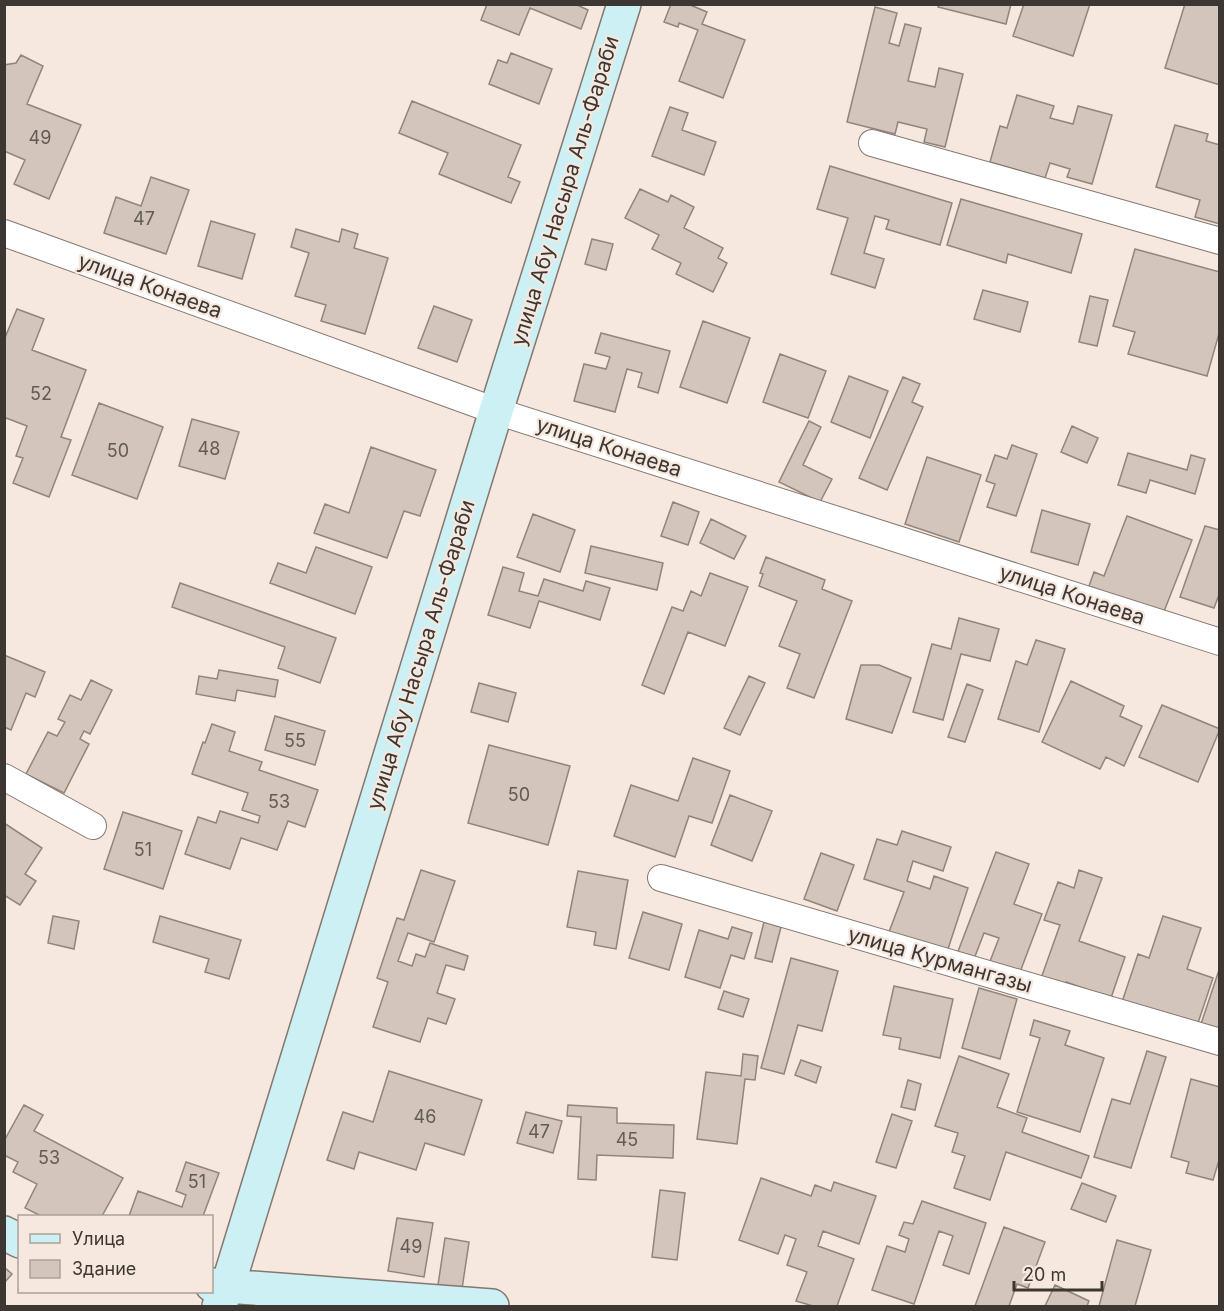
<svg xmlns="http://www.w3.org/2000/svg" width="1224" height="1311" font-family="Inter,sans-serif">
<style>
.building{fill:#d3c5bc;stroke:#91847b;stroke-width:1.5}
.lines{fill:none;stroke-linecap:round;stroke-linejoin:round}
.street-casing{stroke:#84776f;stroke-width:28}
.secondary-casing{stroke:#84776f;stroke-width:36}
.street{stroke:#fff;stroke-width:26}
.secondary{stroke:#ccf0f4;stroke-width:33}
.labels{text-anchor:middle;stroke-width:4.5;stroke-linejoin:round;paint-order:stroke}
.number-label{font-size:18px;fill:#625a55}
.street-label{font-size:21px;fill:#3d3733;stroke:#f6e8de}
</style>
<rect width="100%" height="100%" fill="#f6e8de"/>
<path class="building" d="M487,4H575L588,10L581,29L530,8L519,35L481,20Z
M671,4H688L707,12L702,24L745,40L723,98L679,81L698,30L679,23L678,27L664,22Z
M939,4H1011L1006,24L938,7Z
M1024,4H1090L1073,56L1013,36Z
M1185,4H1220V85L1165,68Z
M875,7L897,13L889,43L899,46L905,24L921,28L908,81L935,87L939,68L963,74L945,147L924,142L927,129L898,122L895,134L847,122Z
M511,53L552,69L539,104L489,84L498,60L507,63Z
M21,55L43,66L27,104L81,125L49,199L14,184L25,160L4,151V65L16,63Z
M1017,95L1054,106L1050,118L1073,124L1078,106L1112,115L1092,184L1067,177L1070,169L1050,163L1045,178L990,162L1000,126L1007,128Z
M412,101L521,145L508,177L520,182L511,203L439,174L448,153L399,133Z
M670,107L688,113L682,130L716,142L704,175L652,156Z
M1175,125L1208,134L1206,141L1220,145V224L1195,217L1200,200L1156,187Z
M830,166L952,203L940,245L886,229L889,220L875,216L864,253L884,259L875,288L831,274L848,218L817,209Z
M151,177L189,190L166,254L104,233L116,197L141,206Z
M640,189L668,202L671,195L694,207L684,228L723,248L718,258L727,263L713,292L676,274L681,263L652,249L659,235L625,218Z
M961,199L1082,234L1071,273L1008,254L1006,263L947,245Z
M211,221L255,234L242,279L198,266Z
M296,229L339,242L342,229L358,234L354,248L388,258L365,334L321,321L326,305L295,296L309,253L291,247Z
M592,239L613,244L606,270L585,264Z
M1135,249L1220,272V330L1207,376L1128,354L1135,332L1113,326Z
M983,290L1028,302L1020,332L974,319Z
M1090,296L1108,300L1097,346L1079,342Z
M434,306L472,320L457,362L418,348Z
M17,309L44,319L32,350L86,370L61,437L71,440L49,497L13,483L23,458L16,456L27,426L6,418L4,422V340Z
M703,321L750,338L727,403L680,387Z
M601,333L670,351L658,393L638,387L642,373L627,369L615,412L574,401L584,364L606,369L610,357L595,353Z
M780,354L826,371L808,418L763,402Z
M849,376L888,391L870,438L831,422Z
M903,377L920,384L912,402L923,407L887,490L859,478Z
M99,403L163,427L137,499L72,475Z
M192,419L239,432L225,479L179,466Z
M809,421L821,427L803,465L832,479L820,502L779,482Z
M1072,426L1098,438L1087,463L1061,452Z
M1012,445L1037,454L1016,516L987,507L995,484L986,481L995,455L1007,459Z
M371,447L436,470L420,516L404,511L387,558L314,533L325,504L349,513Z
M1128,453L1187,470L1191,455L1205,459L1195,494L1150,480L1146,493L1118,485Z
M927,457L981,475L959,542L905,524Z
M673,502L699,512L688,545L661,536Z
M1042,510L1090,524L1078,565L1031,552Z
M533,514L575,530L560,572L517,557Z
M1127,516L1192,540L1163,614L1089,586L1094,572L1104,576Z
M711,519L746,536L734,559L700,543Z
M1205,526L1220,530V592L1214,608L1180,597Z
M591,546L663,563L657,590L585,573Z
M316,547L372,567L355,614L270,583L278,563L306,573Z
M766,557L825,580L822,589L852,601L814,698L787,688L800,654L779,646L797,601L759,586L763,574L760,573Z
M503,567L524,573L519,591L538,596L544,579L583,591L586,581L610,588L600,620L539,601L530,628L488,615Z
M710,573L748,587L725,646L688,632L664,694L642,685L672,607L683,611L691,591L701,596Z
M180,583L336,638L320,683L278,668L285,647L172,607Z
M959,618L999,629L990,661L961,654L943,720L913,712L932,644L951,649Z
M1036,640L1065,649L1039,732L998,719L1016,661L1027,665Z
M4,655L45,672L35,697L26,693L11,730L4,727Z
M861,665H879L911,678L892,733L846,719Z
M219,670L278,680L275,697L237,690L235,701L196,694L199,676L217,679Z
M749,676L765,683L740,735L724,728Z
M91,680L112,690L90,734L84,731L80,739L89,744L64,793L26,774L48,732L57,736L65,722L58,719L70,695L81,700Z
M1071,681L1124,706L1120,716L1142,726L1124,766L1106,757L1100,769L1042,742Z
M479,683L516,693L508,722L471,712Z
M967,684L983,690L965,742L948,737Z
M1162,705L1220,729L1198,782L1139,757Z
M275,716L325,731L315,765L265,750Z
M212,724L235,732L229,751L262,762L259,770L318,790L305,827L288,821L277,850L241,838L230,869L185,854L198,817L216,823L220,811L258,823L260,816L242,810L248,793L192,774L203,742L205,743Z
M489,745L570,766L548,845L468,823Z
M693,758L730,771L712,823L689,816L675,857L614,836L631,785L678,801Z
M730,795L772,811L752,861L711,845Z
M123,812L182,831L163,889L104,869Z
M4,823L42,848L25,874L36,881L20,905L4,895Z
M902,831L951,847L943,871L913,861L907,881L930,889L934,876L968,888L947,952L889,932L904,892L864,879L877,839L897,845Z
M996,852L1029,864L1014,904L1042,914L1017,980L987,969L999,938L984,933L974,959L957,954Z
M821,853L854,865L837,911L804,899Z
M421,870L455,881L434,942L408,933L398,961L412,966L416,954L425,957L430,943L468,956L464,970L446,965L437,993L455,999L446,1024L428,1018L420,1042L373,1027L388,982L377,978L397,918L404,920Z
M1079,870L1102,878L1079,941L1125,957L1111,998L1066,982L1062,992L1039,984L1060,925L1044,920L1058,882L1074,888Z
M578,871L628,880L616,949L594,945L596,932L567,927Z
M643,912L682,924L669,970L629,958Z
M53,916L79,921L74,949L48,943Z
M160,916L241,940L229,979L205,972L209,959L153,942Z
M1163,916L1201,928L1187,969L1213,978L1196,1029L1121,1005L1138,954L1149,958Z
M764,922L781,927L772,962L755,958Z
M732,927L752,933L744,959L731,955L720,988L685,977L699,930L728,939Z
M791,958L838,971L822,1031L798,1025L784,1074L761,1068Z
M1220,967V1033L1200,1027Z
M894,986L953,999L940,1058L899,1049L901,1038L883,1035Z
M979,988L1017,999L1000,1059L962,1048Z
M724,991L749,999L743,1017L718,1009Z
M1034,1020L1070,1031L1065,1045L1104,1058L1080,1132L1017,1112L1040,1038L1030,1035Z
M1147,1051L1166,1057L1131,1168L1094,1157L1112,1099L1130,1104Z
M743,1054L758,1056L755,1080L745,1079L737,1144L697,1139L706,1072L741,1076Z
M959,1056L1009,1074L997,1107L1027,1118L1022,1132L1089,1156L1081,1178L1006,1152L990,1200L954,1188L965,1156L952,1152L958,1133L935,1126Z
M801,1060L821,1067L816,1083L795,1075Z
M389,1071L482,1100L464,1155L425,1143L416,1170L359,1152L354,1169L327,1160L343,1112L373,1122Z
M1191,1079L1220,1087V1157L1213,1180L1186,1173L1189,1162L1171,1157Z
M908,1080L921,1084L915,1110L901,1107Z
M24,1105L43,1115L34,1131L123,1178L102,1216H41L25,1208L37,1184L13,1172L18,1162L4,1155V1141Z
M568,1105L617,1108V1123L674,1125L673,1158L597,1155L596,1180L578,1179L581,1117L567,1116Z
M526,1112L562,1121L553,1153L517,1143Z
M892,1114L912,1121L896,1168L876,1162Z
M186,1162L219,1173L203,1216H129L138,1191L182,1207L186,1195L176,1191Z
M761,1178L811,1196L815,1185L831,1191L834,1182L876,1196L859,1244L823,1231L818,1246L854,1259L837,1306H813L796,1301L807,1272L787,1265L796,1239L785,1235L778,1254L739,1240Z
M1082,1183L1116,1196L1106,1222L1071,1209Z
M660,1190L685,1193L677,1260L652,1257Z
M922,1201L986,1223L969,1274L943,1265L953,1236L939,1231L914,1304L872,1290L887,1246L905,1252L909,1239L899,1235L904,1222L913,1224Z
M397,1218L433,1223L424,1277L388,1271Z
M1004,1227L1045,1242L1028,1288L1017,1284L1009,1306H975Z
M445,1238L469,1242L462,1289L438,1285Z
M1117,1240L1151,1250L1135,1306H1099Z
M4,1267L12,1274L4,1283Z
M1055,1285L1089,1301L1087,1306H1045Z"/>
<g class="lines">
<g class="street-casing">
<path id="street" d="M872,143L1220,241
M4,233L496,411L1220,642
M4,777L93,826
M661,878L1220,1042"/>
</g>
<g class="secondary-casing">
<path id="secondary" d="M4,1233L20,1241
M212,1285L492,1306
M219,1306L228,1285L496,411L624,4"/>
</g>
<use href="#street" class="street"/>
<use href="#secondary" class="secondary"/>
</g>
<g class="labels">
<g class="number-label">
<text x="40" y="144">49</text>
<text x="144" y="225">47</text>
<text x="41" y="400">52</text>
<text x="209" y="455">48</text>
<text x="118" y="457">50</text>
<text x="295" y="747">55</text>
<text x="519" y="801">50</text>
<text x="279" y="808">53</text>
<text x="143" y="856">51</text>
<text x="425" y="1123">46</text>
<text x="539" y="1138">47</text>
<text x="627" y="1146">45</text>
<text x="49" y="1164">53</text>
<text x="197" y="1188">51</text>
<text x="411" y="1253">49</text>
</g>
<g class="street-label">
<text transform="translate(565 191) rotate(-73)" y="7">улица Абу Насыра Аль-Фараби</text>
<text transform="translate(150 286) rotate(20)" y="7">улица Конаева</text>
<text transform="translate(609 447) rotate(18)" y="7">улица Конаева</text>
<text transform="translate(1072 595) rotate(18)" y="7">улица Конаева</text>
<text transform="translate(421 655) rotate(-73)" y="7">улица Абу Насыра Аль-Фараби</text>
<text transform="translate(940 960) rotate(16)" y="7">улица Курмангазы</text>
</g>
</g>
<rect width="1224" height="1311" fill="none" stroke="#3d3733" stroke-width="12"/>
<rect x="18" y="1215" width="195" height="78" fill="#f6e8de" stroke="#aca19a" stroke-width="1.5"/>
<rect x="30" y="1234" width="30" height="9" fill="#ccf0f4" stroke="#aca19a" stroke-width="1.5"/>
<text x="72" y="1245" font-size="18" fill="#3d3733">Улица</text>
<rect x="30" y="1260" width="30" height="18" fill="#d3c5bc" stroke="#aca19a" stroke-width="1.5"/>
<text x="72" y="1275" font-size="18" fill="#3d3733">Здание</text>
<path d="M1014 1281v9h88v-9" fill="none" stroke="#3d3733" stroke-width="3"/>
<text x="1023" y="1281" font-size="18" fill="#3d3733" stroke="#f6e8de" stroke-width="4.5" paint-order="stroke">20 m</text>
</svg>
